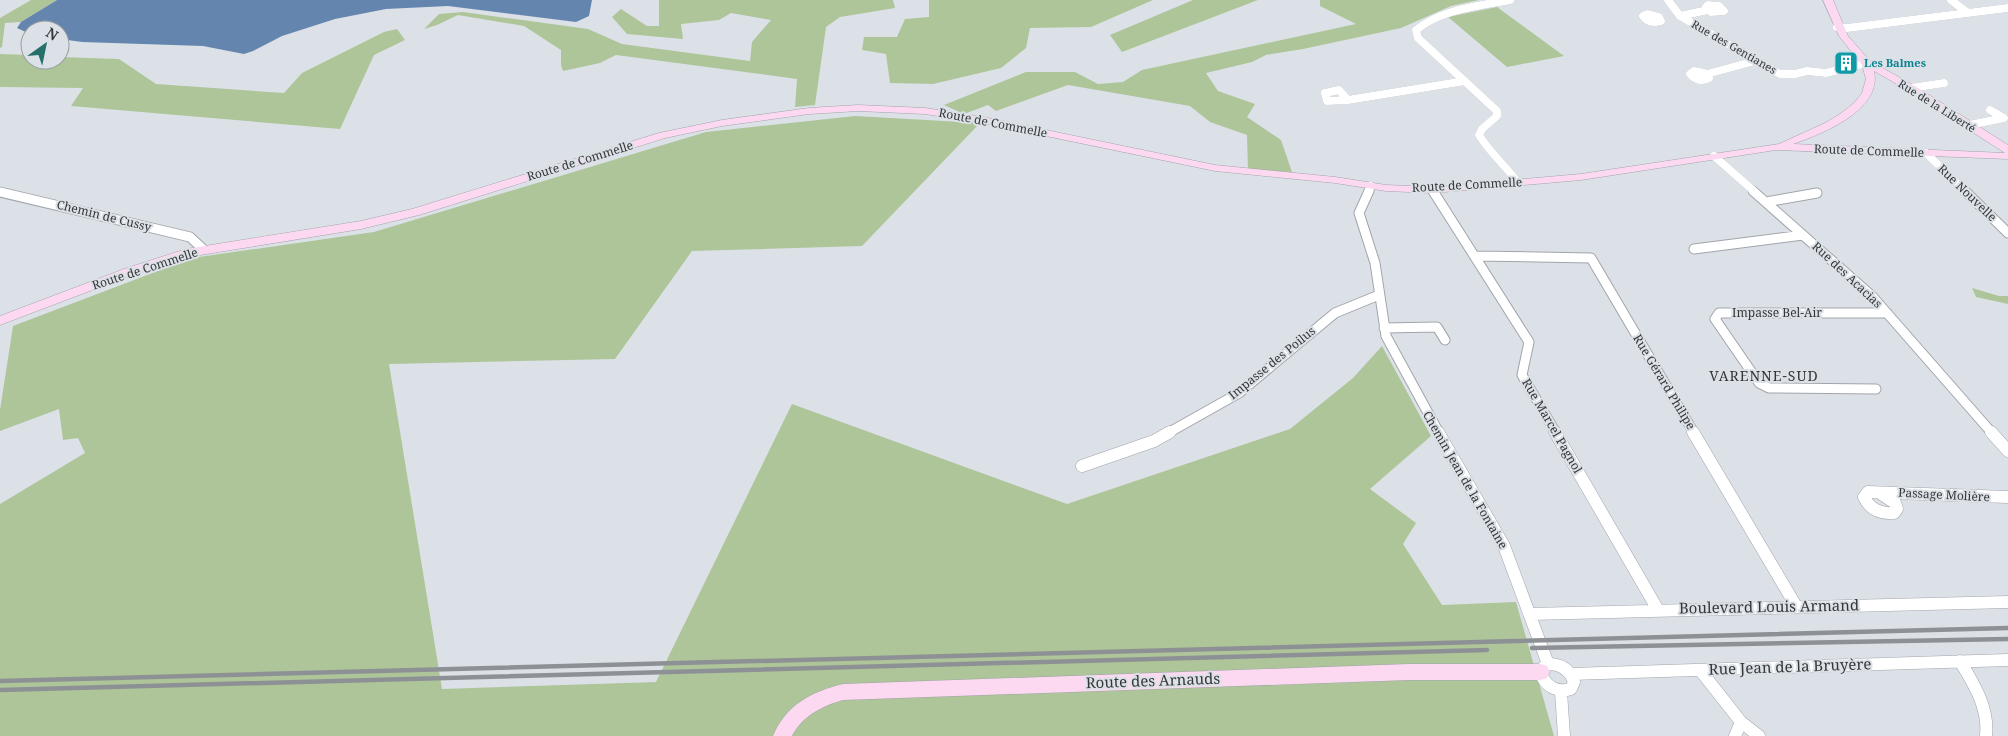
<svg xmlns="http://www.w3.org/2000/svg" width="2008" height="736" font-family="'Noto Serif',serif">
<style>
.green{fill:#aec599}
.water{fill:#6486ae}
.lines{fill:none;stroke-linecap:round;stroke-linejoin:round}
.street-far2-casing{stroke:#a1a5ab;stroke-width:8}
.street-far1-casing{stroke:#a1a5ab;stroke-width:11}
.street-casing{stroke:#a1a5ab;stroke-width:13}
.secondary-casing{stroke:#a1a5ab;stroke-width:1}
.street-far2{stroke:#fff;stroke-width:8}
.street-far1{stroke:#fff;stroke-width:9}
.street{stroke:#fff;stroke-width:12}
.secondary{fill:#fcd9f0;fill-rule:evenodd}
.rail{stroke:#8d9195;stroke-width:4.5}
.labels{text-anchor:middle;stroke-width:4;stroke-linejoin:round;paint-order:stroke}
.far-street-label{font-size:11px;fill:#353739;stroke:#dce1e7}
.far-culture-label{font-size:11px;font-weight:bold;fill:#0d838f;stroke:#dce1e7;text-anchor:start}
.street-label{font-size:12px;fill:#353739;stroke:#dce1e7}
.neighbourhood-label{font-size:14px;letter-spacing:1px;fill:#353739;stroke:#dce1e7}
.near-street-label{font-size:15px;fill:#353739;stroke:#dce1e7}
</style>
<rect width="100%" height="100%" fill="#dce1e7"/>
<path class="green" d="M31,0H57L21,22L5,23L2,47L0,48V18Z
M659,0H893L895,8L840,17L826,27L815,105L795,107L797,79L616,55L600,63L563,71L561,65V50L524,26L458,15L437,25L424,29L439,14L463,12L588,29L622,44L750,61L752,42L771,20L731,13L719,20L681,24L683,39L627,34L612,17L621,9L647,26H659Z
M929,0H1153L1091,27L1030,28L1026,48L1001,68L933,84L890,83L886,54L862,50L864,37H897L905,19L929,17Z
M1193,0H1258L1122,52L1110,35Z
M1320,0H1479L1451,6L1401,28L1303,49L1266,55L1252,62L1206,73L1218,91L1255,104L1247,117L1281,140L1292,172L1248,170L1247,135L1210,122L1190,106L1068,85L996,111L988,105L964,114L944,105L1026,72H1075L1098,84L1123,82L1142,70L1356,24L1320,6Z
M1497,7L1564,56L1507,67L1448,17Z
M397,29L405,40L374,55L340,129L71,106L83,88L0,87V54L30,55V60H60V57L119,59L156,84L284,93L302,73L384,32Z
M855,116L980,123L862,246L692,251L615,359L389,364L442,689L656,682L792,404L1067,504L1290,429L1353,378L1382,346L1431,436L1370,489L1416,523L1403,544L1442,605L1516,602L1554,736H0V504L85,453L78,438L63,440L59,409L0,431V410L13,326L192,258L374,232L706,132Z
M1972,288L1999,296H2008V304L1976,297Z"/>
<path class="water" d="M57,0H592L589,16L576,22L448,6L386,9L335,19L282,36L253,51L244,54L203,46L82,42L60,39V30H30V34L17,28L21,22Z"/>
<g class="lines">
<g class="street-far2-casing">
<path id="street-far2" d="M1510,0C1478,6 1442,9 1416,30L1418,38L1497,111V116L1482,129L1479,135C1490,153 1506,166 1518,183
M1668,0L1680,16L1780,74H1795L1807,71L1826,73L1866,63
M1951,0L1968,13
M1708,5L1719,6L1724,11L1711,12L1706,7Z
M1648,14L1659,17L1661,21C1654,23 1647,22 1643,16Z
M1680,16L1708,10
M1837,27L1847,28L2008,8
M1694,71L1704,73L1709,78C1702,82 1695,80 1690,74Z
M1707,74L1755,61
M1911,88L1944,83
M1339,90L1348,100L1327,101L1325,93Z
M1348,100L1465,81
M1969,125L2004,118L1990,110
M1926,153L1966,192
M1714,156L1755,192
M1433,190L1434,192
M1368,192L1371,186"/>
</g>
<g class="street-far1-casing">
<path id="street-far1" d="M1369,191L1359,213L1375,263L1386,336L1439,433
M1433,191L1529,342L1522,375L1556,433
M1753,191L1872,296L1992,433
M1965,191L2008,233
M0,192L190,237L203,249
M1766,202L1817,193
M1694,249L1803,235
M1476,256L1591,258L1694,433
M1384,328L1437,327L1445,340
M1876,389L1769,388L1759,383L1715,319L1719,313H1887
M1168,433L1239,393L1335,313L1379,295"/>
</g>
<g class="street-casing">
<path id="street" d="M1438,432L1504,546L1548,664
M1555,432L1658,610
M1693,432L1796,606
M1991,432L2008,451
M1082,466L1154,441L1170,432
M1880,493L1895,503L1897,509L1894,513C1881,514 1870,510 1864,497L1868,492L2008,497
M1531,614L2008,602
M1960,661C1974,684 1989,708 1986,736
M1548,664C1561,664 1570,670 1574,682L1571,689C1558,693 1545,687 1541,673L1543,668Z
M1700,670L1741,722L1759,736
M1571,674L2008,660
M1561,692L1564,736
M1735,736L1741,722"/>
</g>
<g class="secondary-casing">
<path id="secondary" d="M1823,0H1833L1848,36L1870,61L1915,86L2008,145V159L1776,150L1581,180L1433,193L1386,191L1335,183L1215,171L983,123L925,114L858,111L809,114L722,126L665,138L419,215L361,229L188,257L132,275L0,325V316L124,269L186,249L361,221L412,209L659,133L722,120L809,108L858,105L925,108L983,117L1215,165L1335,177L1386,185L1433,187L1581,174L1779,144L1825,123L1840,114L1854,103L1862,93L1866,79L1862,65L1839,36ZM1874,71L1907,90L2005,153L1793,144C1822,134 1883,110 1874,71Z
M1409,664H1541L1547,666L1550,672L1547,678L1541,680H1409L843,700C822,706 802,716 792,736H773C786,705 811,692 843,684Z"/>
</g>
<use href="#street-far2" class="street-far2"/>
<use href="#street-far1" class="street-far1"/>
<use href="#street" class="street"/>
<use href="#secondary" class="secondary"/>
<path class="rail" d="M1532,648L2008,639
M0,681L2008,628
M0,690L1487,650"/>
</g>
<defs>
<g id="building-square" transform="scale(1.25)"><rect x="-9" y="-9" width="18" height="18" rx="4" fill="#0f9aa8" stroke="#dce1e7"/><path d="M-4-6H4V6H1V3H-1V6H-4ZM-2.5-4.3h1.7v1.8h-1.7ZM.8-4.3h1.7v1.8H.8ZM-2.5-1h1.7V.8h-1.7ZM.8-1h1.7V.8H.8Z" fill="#fff"/></g>
</defs>
<g fill-rule="evenodd">
<use href="#building-square" x="1846" y="63"/>
</g>
<g class="labels">
<g class="far-street-label">
<text transform="translate(1734 47) rotate(30)" y="4">Rue des Gentianes</text>
<text transform="translate(1937 106) rotate(32)" y="4">Rue de la Liberté</text>
</g>
<g class="far-culture-label">
<text x="1864" y="67">Les Balmes</text>
</g>
<g class="street-label">
<text transform="translate(993 123) rotate(11)" y="4">Route de Commelle</text>
<text transform="translate(1869 151) rotate(2)" y="4">Route de Commelle</text>
<text transform="translate(580 161) rotate(-17)" y="4">Route de Commelle</text>
<text transform="translate(1467 185) rotate(-3)" y="4">Route de Commelle</text>
<text transform="translate(1967 193) rotate(44)" y="4">Rue Nouvelle</text>
<text transform="translate(104 216) rotate(14)" y="4">Chemin de Cussy</text>
<text transform="translate(145 269) rotate(-18)" y="4">Route de Commelle</text>
<text transform="translate(1847 275) rotate(43)" y="4">Rue des Acacias</text>
<text x="1777" y="317">Impasse Bel-Air</text>
<text transform="translate(1272 363) rotate(-39)" y="4">Impasse des Poilus</text>
<text transform="translate(1664 382) rotate(59)" y="4">Rue Gérard Philipe</text>
<text transform="translate(1552 426) rotate(60)" y="4">Rue Marcel Pagnol</text>
<text transform="translate(1465 480) rotate(60)" y="4">Chemin Jean de la Fontaine</text>
<text transform="translate(1944 495) rotate(3)" y="4">Passage Molière</text>
</g>
<g class="neighbourhood-label">
<text x="1764" y="381">VARENNE-SUD</text>
</g>
<g class="near-street-label">
<text transform="translate(1769 607) rotate(-1)" y="5">Boulevard Louis Armand</text>
<text transform="translate(1790 667) rotate(-2)" y="5">Rue Jean de la Bruyère</text>
<text transform="translate(1153 681) rotate(-2)" y="5">Route des Arnauds</text>
</g>
</g>
<g transform="translate(45 45) rotate(33)"><circle r="24" fill="#dce1e7" stroke="#999da1"/>
<path d="M0-4L9 19L0 12L-9 19Z" fill="#26706c"/>
<text y="-8" font-size="14" font-weight="bold" text-anchor="middle" fill="#353739">N</text>
</g>
</svg>
